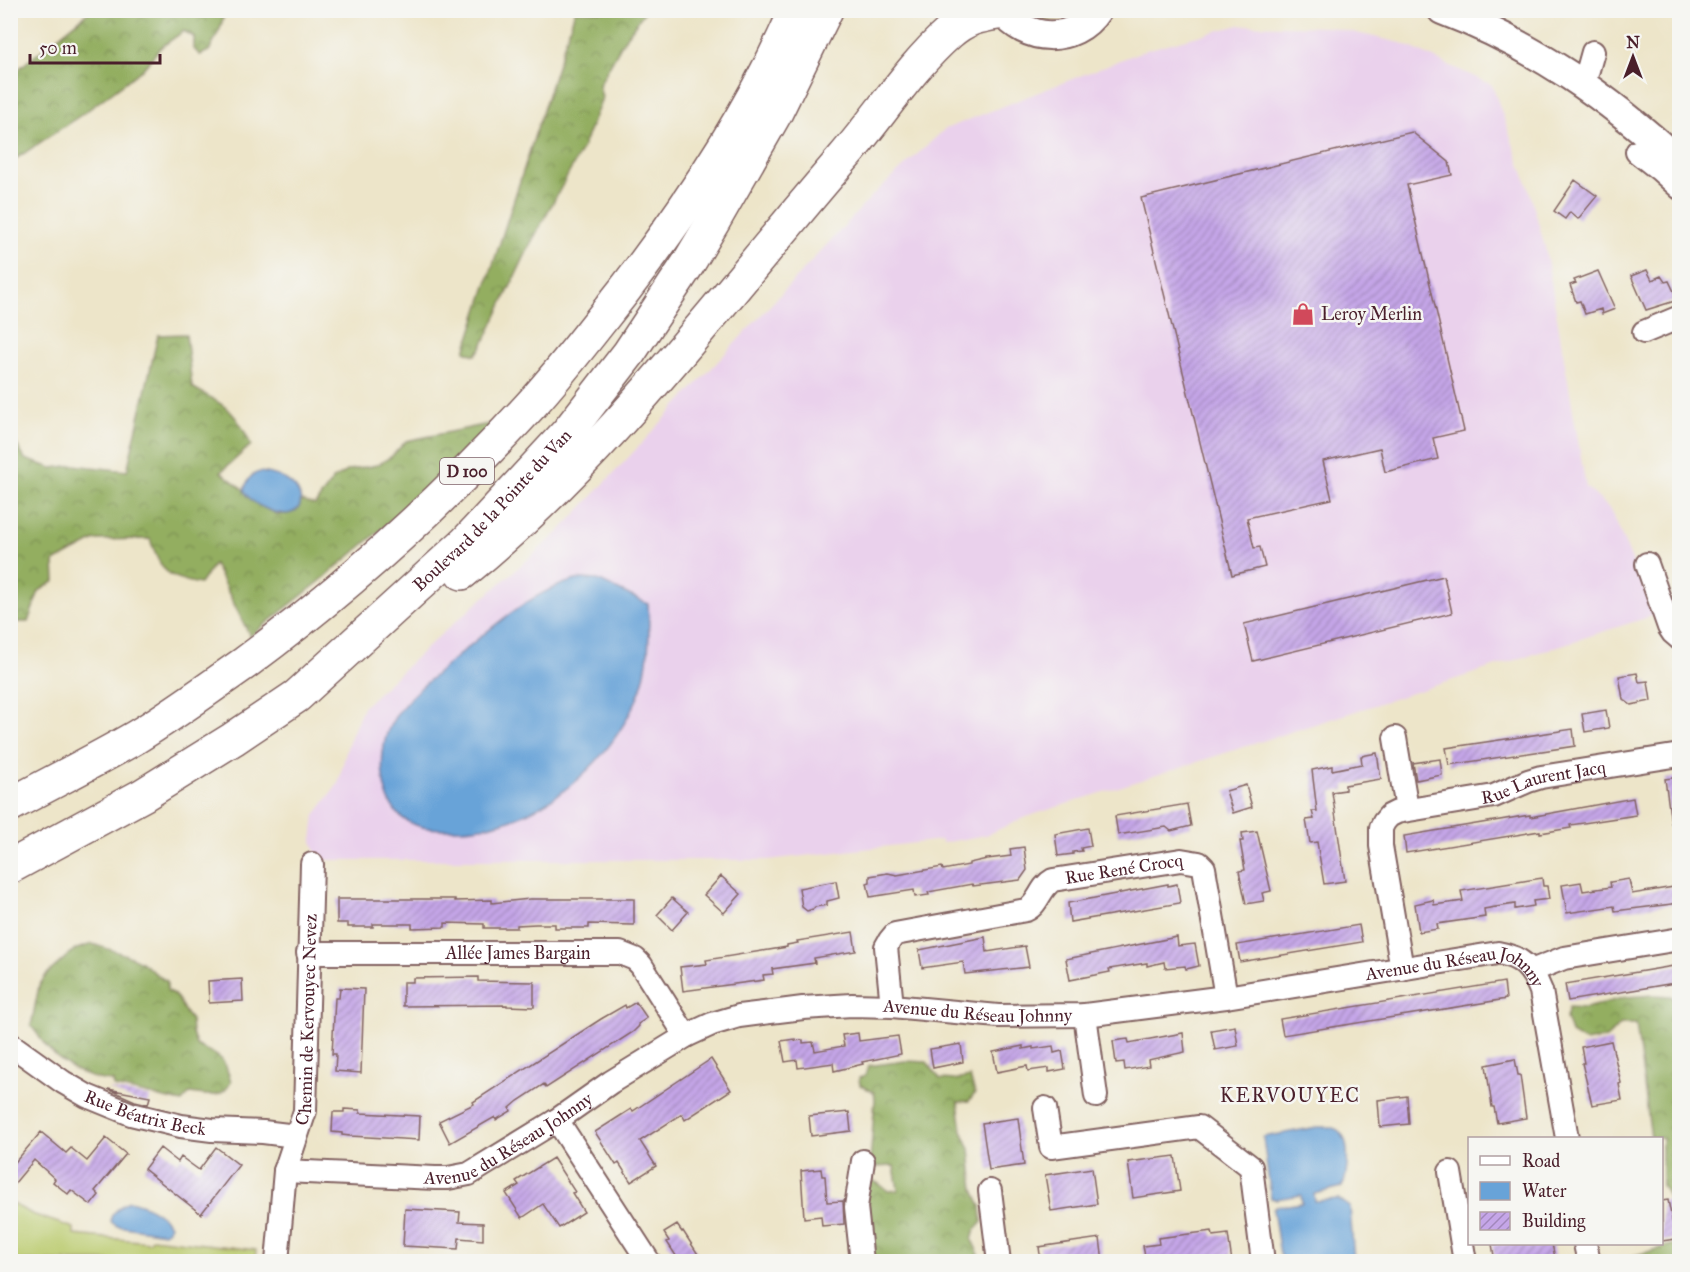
<svg xmlns="http://www.w3.org/2000/svg" width="1690" height="1272" font-family="'IM FELL Great Primer',serif">
<style>
.built{fill:#ead1ec}
.grass{fill:url(#grass-dots);stroke:#82744c;stroke-width:1.5}
.forest{fill:url(#forest-crowns);stroke:#6e6646;stroke-width:1.5}
.garden{fill:#baca6d;stroke:#82744c;stroke-width:1.5}
.water{fill:#68a3d8;stroke:#596182;stroke-width:1.5}
.building{fill:url(#building-hatch)}
.lines{fill:none;stroke-linecap:round;stroke-linejoin:round}
.minor-casing{stroke:#836462;stroke-width:26}
.major-casing{stroke:#836462;stroke-width:32}
.highway-casing{stroke:#836462;stroke-width:36}
.minor{stroke:#fff;stroke-width:22}
.major{stroke:#fff;stroke-width:28}
.highway{stroke:#fff;stroke-width:33}
.labels{text-anchor:middle;stroke-width:5;stroke-linejoin:round;paint-order:stroke}
.shield{fill:#f6f6f2;stroke:#7e6067;stroke-width:1.5}
.shield-label{font-size:16px;font-weight:bold;fill:#4a1f2b}
.poi-label{font-size:18px;fill:#4a1f2b;stroke:#f6f6f2;text-anchor:start}
.street-label{font-size:18px;fill:#4a1f2b;stroke:#f6f6f2}
.neighbourhood-label{font-size:20px;letter-spacing:1.5px;fill:#4a1f2b;stroke:#f6f6f2}
</style>
<defs>
<pattern id="grass-dots" width="8" height="8" patternUnits="userSpaceOnUse" patternTransform="scale(1.5)"><rect width="8" height="8" fill="#baca6d"/><path d="M2 2h.1M6 6h.1" fill="none" stroke="#a1ad5f" stroke-width="1.8" stroke-linecap="round"/></pattern>
<pattern id="forest-crowns" width="20" height="18" patternUnits="userSpaceOnUse" patternTransform="scale(1.5)"><rect width="20" height="18" fill="#93ae60"/><path d="M2 6a3 3 0 1 1 6 0M12 15a3 3 0 1 1 6 0" fill="none" stroke="#7a8d4f"/></pattern>
<pattern id="building-hatch" width="6" height="6" patternUnits="userSpaceOnUse" patternTransform="scale(1.5)"><rect width="6" height="6" fill="#c5a6e8"/><path d="M-1 1l2-2M0 6l6-6M5 7l2-2" fill="none" stroke="#a287bc"/></pattern>
</defs>
<rect width="100%" height="100%" fill="#f6f6f2"/>
<filter id="ink" filterUnits="userSpaceOnUse"><feTurbulence type="fractalNoise" baseFrequency=".0167" numOctaves="2"/><feDisplacementMap in="SourceGraphic" scale="12" xChannelSelector="R" yChannelSelector="G"/><feConvolveMatrix kernelMatrix="1 2 1 2 8 2 1 2 1" color-interpolation-filters="sRGB"/></filter>
<filter id="wash" filterUnits="userSpaceOnUse"><feTurbulence type="fractalNoise" baseFrequency=".008" numOctaves="4" result="noise"/><feDisplacementMap in="SourceGraphic" scale="24" xChannelSelector="R" yChannelSelector="G"/><feGaussianBlur stdDeviation="1.35" result="paint"/><feColorMatrix in="noise" values="0 0 0 0 0 0 0 0 0 0 0 0 0 0 0 0 0 1.4 0 .05"/><feComposite in="paint" operator="in"/></filter>
<g filter="url(#wash)">
<rect width="100%" height="100%" fill="#ede5c9"/>
<path class="built" d="M1239,25L1330,27L1401,43L1492,85L1528,186L1545,247L1586,487L1611,510L1655,615L1029,816L986,835L942,843L941,840L768,860H318L312,841L315,815L338,784L348,744L363,707L437,638L558,533L874,194L945,129L1146,50Z"/>
<path class="grass" d="M1024,11H1076C1060,22 1040,22 1024,11Z"/>
<path class="forest" d="M90,11H225L220,29L209,51L200,55L194,49V37L184,31L160,48L143,69L84,113L11,162V75Z
M575,11H645L624,40L599,85L602,98L582,149L532,241L481,348L475,355L465,351Z
M186,334L192,387C225,406 235,408 251,445L221,472L244,490L248,497L278,515L291,513L298,509L301,501L315,505L333,479L349,470L377,465L391,457L406,441L494,423L454,468L319,582L250,636L214,564L200,584C166,578 161,571 150,539L95,540L54,562L55,581L39,591L28,622H11L10,433L25,459L52,468L74,465L127,471L158,335Z
M92,944C108,949 126,953 141,962C150,968 158,977 167,981V990C185,1001 178,1007 191,1020L192,1032L196,1045C221,1058 223,1054 231,1082C221,1101 209,1095 190,1093L182,1102L114,1087L113,1081C88,1081 58,1063 43,1042C39,1037 36,1031 31,1026L39,986L46,975L74,950Z
M1653,995L1671,996L1679,1003V1232L1676,1211L1662,1185V1138H1651L1636,1024H1621L1606,1038L1586,1042L1571,1033L1566,1018L1569,1007L1586,1008L1626,997Z
M905,1061L927,1062L940,1079L955,1080L970,1077L975,1093L969,1101L958,1102L962,1131L970,1149L974,1190L981,1206L982,1222L975,1230L972,1240L982,1261H865L864,1213L869,1179L879,1184L888,1191L898,1190L894,1166L873,1167L870,1162L875,1099L874,1092L860,1085L859,1078L865,1076L868,1066Z
M1679,1243V1261H1624L1626,1258Z"/>
<path class="garden" d="M11,1203L32,1214L74,1228V1235L150,1242L152,1238L256,1250L255,1261H11Z"/>
<path class="water" d="M260,472C316,478 311,531 264,508C255,504 248,499 244,490C248,480 250,474 260,472Z
M582,579L598,580L648,604C650,637 650,670 636,701C604,770 535,828 458,829C441,829 424,830 409,822C378,808 377,750 391,724C402,703 422,686 440,671C477,640 534,586 582,579Z
M1317,1127C1324,1127 1334,1126 1340,1132C1351,1142 1348,1175 1342,1187L1314,1194L1315,1201L1339,1199L1350,1207L1354,1261H1281L1273,1210L1274,1207L1302,1203L1301,1195L1276,1199L1271,1198L1263,1137Z
M129,1201C144,1204 160,1212 170,1225L168,1230L164,1233L117,1226L111,1222V1217C116,1210 121,1205 129,1201Z"/>
<g id="blocks">
<path class="building" d="M1412,132L1449,162L1452,175L1407,185L1464,431L1433,438L1438,459L1385,472L1380,448L1323,461L1332,499L1247,518L1254,548L1260,547L1265,567L1232,575L1141,198Z
M1575,180L1597,196L1578,219L1570,212L1565,219L1554,211Z
M1647,270L1652,280L1661,276L1665,282L1669,281L1678,300L1646,310L1631,276Z
M1598,271L1615,309L1602,314L1601,309L1585,314L1580,301L1576,302L1570,285L1576,283L1574,280Z
M1444,576L1452,613L1253,661L1244,624Z
M1637,673L1639,682L1648,681L1651,701L1631,705L1623,699L1619,676Z
M1606,710L1609,728L1585,732L1582,714Z
M1573,729L1575,746L1449,765L1446,748Z
M1377,753L1381,779L1345,785V790L1332,792L1345,881L1324,884L1317,842L1310,843L1306,820L1314,819L1312,811H1317L1312,770L1332,766V770L1362,764L1361,756Z
M1440,759L1442,775L1416,780L1413,763Z
M1680,777V823H1671L1665,779Z
M1246,785L1252,807L1233,813L1226,791Z
M1633,798L1636,815L1570,825L1571,828L1540,833V831L1406,853L1404,836L1530,815V817Z
M1187,804L1191,826L1171,831L1166,827L1118,835L1115,816Z
M1088,828L1091,846L1081,848L1082,851L1073,852V854L1058,856L1055,834Z
M1257,831L1271,891L1262,893L1264,901L1246,904L1239,871L1245,870L1240,841H1243L1242,833Z
M1024,847L1027,870L1020,880L973,886L972,884L928,892L929,895L915,897L914,890L870,897L867,883L870,882V876L888,873L897,875L942,867L943,870L969,865V863L987,859L1011,856L1010,849Z
M721,876L741,894L724,913L704,895Z
M1542,878L1543,886H1547L1549,899L1533,901L1534,906L1515,909V904L1484,909L1485,917L1437,924L1438,929L1419,932L1415,904L1433,900L1434,905L1463,901L1461,891Z
M1629,879L1632,894L1680,886V903L1615,911L1614,906L1567,913L1562,885L1581,882L1583,891L1611,887L1610,882Z
M836,881L839,898L827,901V905L815,907L813,909L807,911L802,907L799,888Z
M1168,884V886L1177,884L1180,903L1070,922L1068,903Z
M672,898L688,912L672,930L657,915Z
M337,899H455V901L492,900V903L530,899H634V925L589,924V928H555V924H536L517,925V928H484V924L445,923V927L412,928V924H373V927H348V923H337Z
M1359,925L1362,942L1240,962L1237,945Z
M853,932L856,951L814,958L815,963L772,969L773,974L763,975L764,980L683,991L680,967L707,964L706,960L787,947V945L798,943L797,941Z
M985,937L987,952L1025,946L1029,967L965,974L963,962L922,968L919,950Z
M1177,937L1178,946L1195,944L1199,966L1186,969L1185,966L1165,968L1164,962L1147,966V963L1109,969L1110,972L1070,980L1066,959Z
M1680,965V982L1568,1001L1565,984Z
M478,977V981L534,982V1007L507,1006V1005L403,1006V982H413V978Z
M242,979L243,1001L209,1003L208,981Z
M1504,982L1506,999L1283,1035L1280,1019Z
M340,988L364,989L361,1073L335,1071L336,1054H332L335,998H339Z
M636,1002L647,1018L638,1024L639,1026L633,1032L546,1088L544,1084L518,1101L510,1108L511,1111L496,1120L495,1117L450,1143L439,1121L474,1104L473,1102L601,1019L625,1005L626,1008Z
M1235,1026L1238,1046L1215,1050L1211,1030Z
M858,1033L859,1041L898,1036L901,1054L862,1062L863,1064L834,1071L833,1063L798,1068L797,1060L785,1062L781,1041L795,1039V1041L803,1040V1043L813,1042L815,1051L844,1046L842,1035Z
M1183,1033L1185,1052L1148,1060L1149,1066L1125,1070L1124,1062L1116,1063L1113,1041L1128,1039L1129,1043Z
M1611,1041L1621,1083L1619,1084L1622,1100L1592,1105L1582,1063H1584L1581,1047Z
M961,1044L963,1062L933,1068L930,1049Z
M1023,1046V1049L1033,1047V1049L1053,1046L1054,1053L1062,1051L1065,1069L1049,1072V1068L1028,1071L1027,1066L997,1072L993,1052Z
M711,1059L731,1090L685,1120L682,1114L640,1141L656,1166L631,1182L619,1163L616,1165L595,1132L631,1109L633,1111Z
M1515,1059L1518,1075H1520L1526,1118L1497,1123L1494,1107H1492L1486,1065Z
M108,1089L150,1097L148,1104L135,1101Z
M1407,1096L1409,1124L1380,1127L1378,1100Z
M344,1109L360,1110V1113L420,1116L419,1140L350,1136L342,1135V1133L332,1132L333,1112H344Z
M849,1112L851,1131L811,1136L809,1116Z
M1018,1118L1024,1165L989,1170L982,1123Z
M41,1132L66,1153L71,1148L87,1161L106,1138L126,1154L95,1191L99,1195L91,1205L71,1190L68,1194L53,1182L55,1179L34,1160L14,1184L10,1181V1168Z
M216,1147L239,1165L201,1214L144,1169L160,1148L178,1162L181,1157L199,1170Z
M1175,1156L1180,1191L1133,1198L1128,1162Z
M553,1158L575,1192L572,1193L584,1212L559,1228L543,1204L522,1218L506,1193L519,1185L516,1181Z
M1092,1168L1097,1204L1051,1211L1045,1175Z
M821,1169L822,1176H825L827,1202L843,1201L844,1224L822,1226L821,1216L804,1218L801,1171Z
M1668,1200L1676,1239L1662,1241V1201Z
M405,1209L460,1212L459,1222L483,1223V1240L459,1238L458,1249L403,1246Z
M677,1225L682,1232L683,1231L703,1262H680L667,1242L669,1241L664,1233Z
M1212,1231L1213,1236L1228,1234L1232,1262H1146L1143,1246L1159,1244L1158,1238Z
M1100,1238L1103,1262H1041L1039,1247Z
M1492,1244H1552L1556,1262H1495Z"/>
</g>
</g>
<g filter="url(#ink)">
<use href="#blocks" fill-opacity="0" stroke="#836462" stroke-width="1.5"/>
<g class="lines">
<g class="minor-casing">
<g id="minor">
<path d="M1584,84L1593,52"/>
<path d="M1637,152L1660,170L1680,188"/>
<path d="M1644,332L1680,317"/>
<path d="M1647,564L1669,627L1673,633L1680,639"/>
<path d="M1395,738L1407,809"/>
<path id="s1" d="M308,953H620L635,959L641,965L686,1036"/>
<path id="s2" d="M1402,969L1381,846V828L1384,822L1389,816L1397,812L1494,796L1528,781L1541,777L1680,755"/>
<path d="M1531,971L1564,958L1680,939"/>
<path id="s3" d="M892,1006L886,947L890,940L895,934L1026,910C1039,904 1040,887 1053,880L1181,860L1199,863L1204,868L1226,997"/>
<path d="M1085,1015L1096,1096"/>
<path id="s4" d="M10,1044L63,1082L87,1096L131,1114L181,1126L212,1130L263,1132L296,1136"/>
<path d="M1045,1108L1051,1147L1199,1127L1251,1167L1263,1262"/>
<path d="M557,1120L649,1262"/>
<path id="s5" d="M285,1171L435,1178H448L469,1174L557,1120L611,1082L686,1036L712,1024L739,1016L803,1008L852,1005L892,1006L998,1016L1085,1015L1226,997L1498,953C1522,957 1532,968 1541,991L1567,1138"/>
<path d="M1450,1172L1465,1262"/>
<path d="M990,1191L999,1262"/>
<path d="M1585,1244L1589,1262"/>
<path id="s6" d="M277,1262L285,1171L305,1111L312,864"/>
<path d="M862,1262L856,1207L863,1161"/>
</g>
</g>
<g class="major-casing">
<path id="major" d="M1002,10C1025,42 1074,45 1097,10
M1442,10C1534,45 1608,97 1680,163"/>
</g>
<g class="highway-casing">
<g id="highway">
<path d="M462,573C609,454 721,299 844,157C879,117 910,67 949,33C967,17 980,16 1003,12"/>
<path d="M10,805C52,782 95,761 136,737C174,714 209,688 245,663C348,587 442,502 529,407C562,371 592,331 623,292C688,207 754,109 796,10"/>
<path id="s7" d="M10,867L143,795L233,739L297,696L466,542L567,433L629,353L688,264L713,222L776,112L826,10"/>
</g>
</g>
<use href="#minor" class="minor"/>
<use href="#major" class="major"/>
<use href="#highway" class="highway"/>
</g>
</g>
<defs>
<g id="shop-bare" transform="scale(1.8)"><path d="M-5-2.5h2.3a2.7 3.5 0 0 1 5.4 0H5L5.5 6h-11ZM-1.5-2.5h3a1.5 2.3 0 0 0-3 0Z" fill="#d1495b" stroke="#f6f6f2" stroke-width="2.5" paint-order="stroke"/></g>
</defs>
<g fill-rule="evenodd">
<use href="#shop-bare" x="1303" y="314"/>
</g>
<g class="labels">
<rect class="shield" x="440" y="458" width="54" height="26" rx="4.5"/>
<g class="shield-label">
<text x="467" y="477">D 100</text>
</g>
<g class="poi-label">
<text x="1321" y="320">Leroy Merlin</text>
</g>
<g class="street-label">
<text dy="6" stroke="none"><textPath href="#s7" startOffset="604">Boulevard de la Pointe du Van</textPath></text>
<text dy="6" stroke="none"><textPath href="#s2" startOffset="316">Rue Laurent Jacq</textPath></text>
<text dy="6" stroke="none"><textPath href="#s3" startOffset="321">Rue René Crocq</textPath></text>
<text dy="6" stroke="none"><textPath href="#s1" startOffset="210">Allée James Bargain</textPath></text>
<text dy="6" stroke="none"><textPath href="#s5" startOffset="1224">Avenue du Réseau Johnny</textPath></text>
<text dy="6" stroke="none"><textPath href="#s5" startOffset="738">Avenue du Réseau Johnny</textPath></text>
<text dy="6" stroke="none"><textPath href="#s6" startOffset="246">Chemin de Kervouyec Nevez</textPath></text>
<text dy="6" stroke="none"><textPath href="#s4" startOffset="154">Rue Béatrix Beck</textPath></text>
<text dy="6" stroke="none"><textPath href="#s5" startOffset="234">Avenue du Réseau Johnny</textPath></text>
</g>
<g class="neighbourhood-label">
<text x="1290" y="1102">KERVOUYEC</text>
</g>
</g>
<rect width="1690" height="1272" fill="none" stroke="#f6f6f2" stroke-width="36"/>
<rect x="1468" y="1137" width="195" height="108" fill="#f6f6f2" stroke="#b1a0a2" stroke-width="1.5"/>
<rect x="1480" y="1156" width="30" height="9" fill="#ffffff" stroke="#b1a0a2" stroke-width="1.5"/>
<text x="1522" y="1167" font-size="18" fill="#4a1f2b">Road</text>
<rect x="1480" y="1182" width="30" height="18" fill="#68a3d8" stroke="#b1a0a2" stroke-width="1.5"/>
<text x="1522" y="1197" font-size="18" fill="#4a1f2b">Water</text>
<rect x="1480" y="1212" width="30" height="18" fill="url(#building-hatch)" stroke="#b1a0a2" stroke-width="1.5"/>
<text x="1522" y="1227" font-size="18" fill="#4a1f2b">Building</text>
<g transform="translate(1633 57)" stroke="#f6f6f2" stroke-width="4.5" paint-order="stroke">
<path d="M0-4.5L10 22L0 15L-10 22Z" fill="#4a1f2b"/>
<text y="-9" font-size="16" font-weight="bold" text-anchor="middle" fill="#4a1f2b">N</text>
</g>
<path d="M30 54v9h130v-9" fill="none" stroke="#4a1f2b" stroke-width="3"/>
<text x="39" y="54" font-size="18" fill="#4a1f2b" stroke="#f6f6f2" stroke-width="4.5" paint-order="stroke">50 m</text>
</svg>
